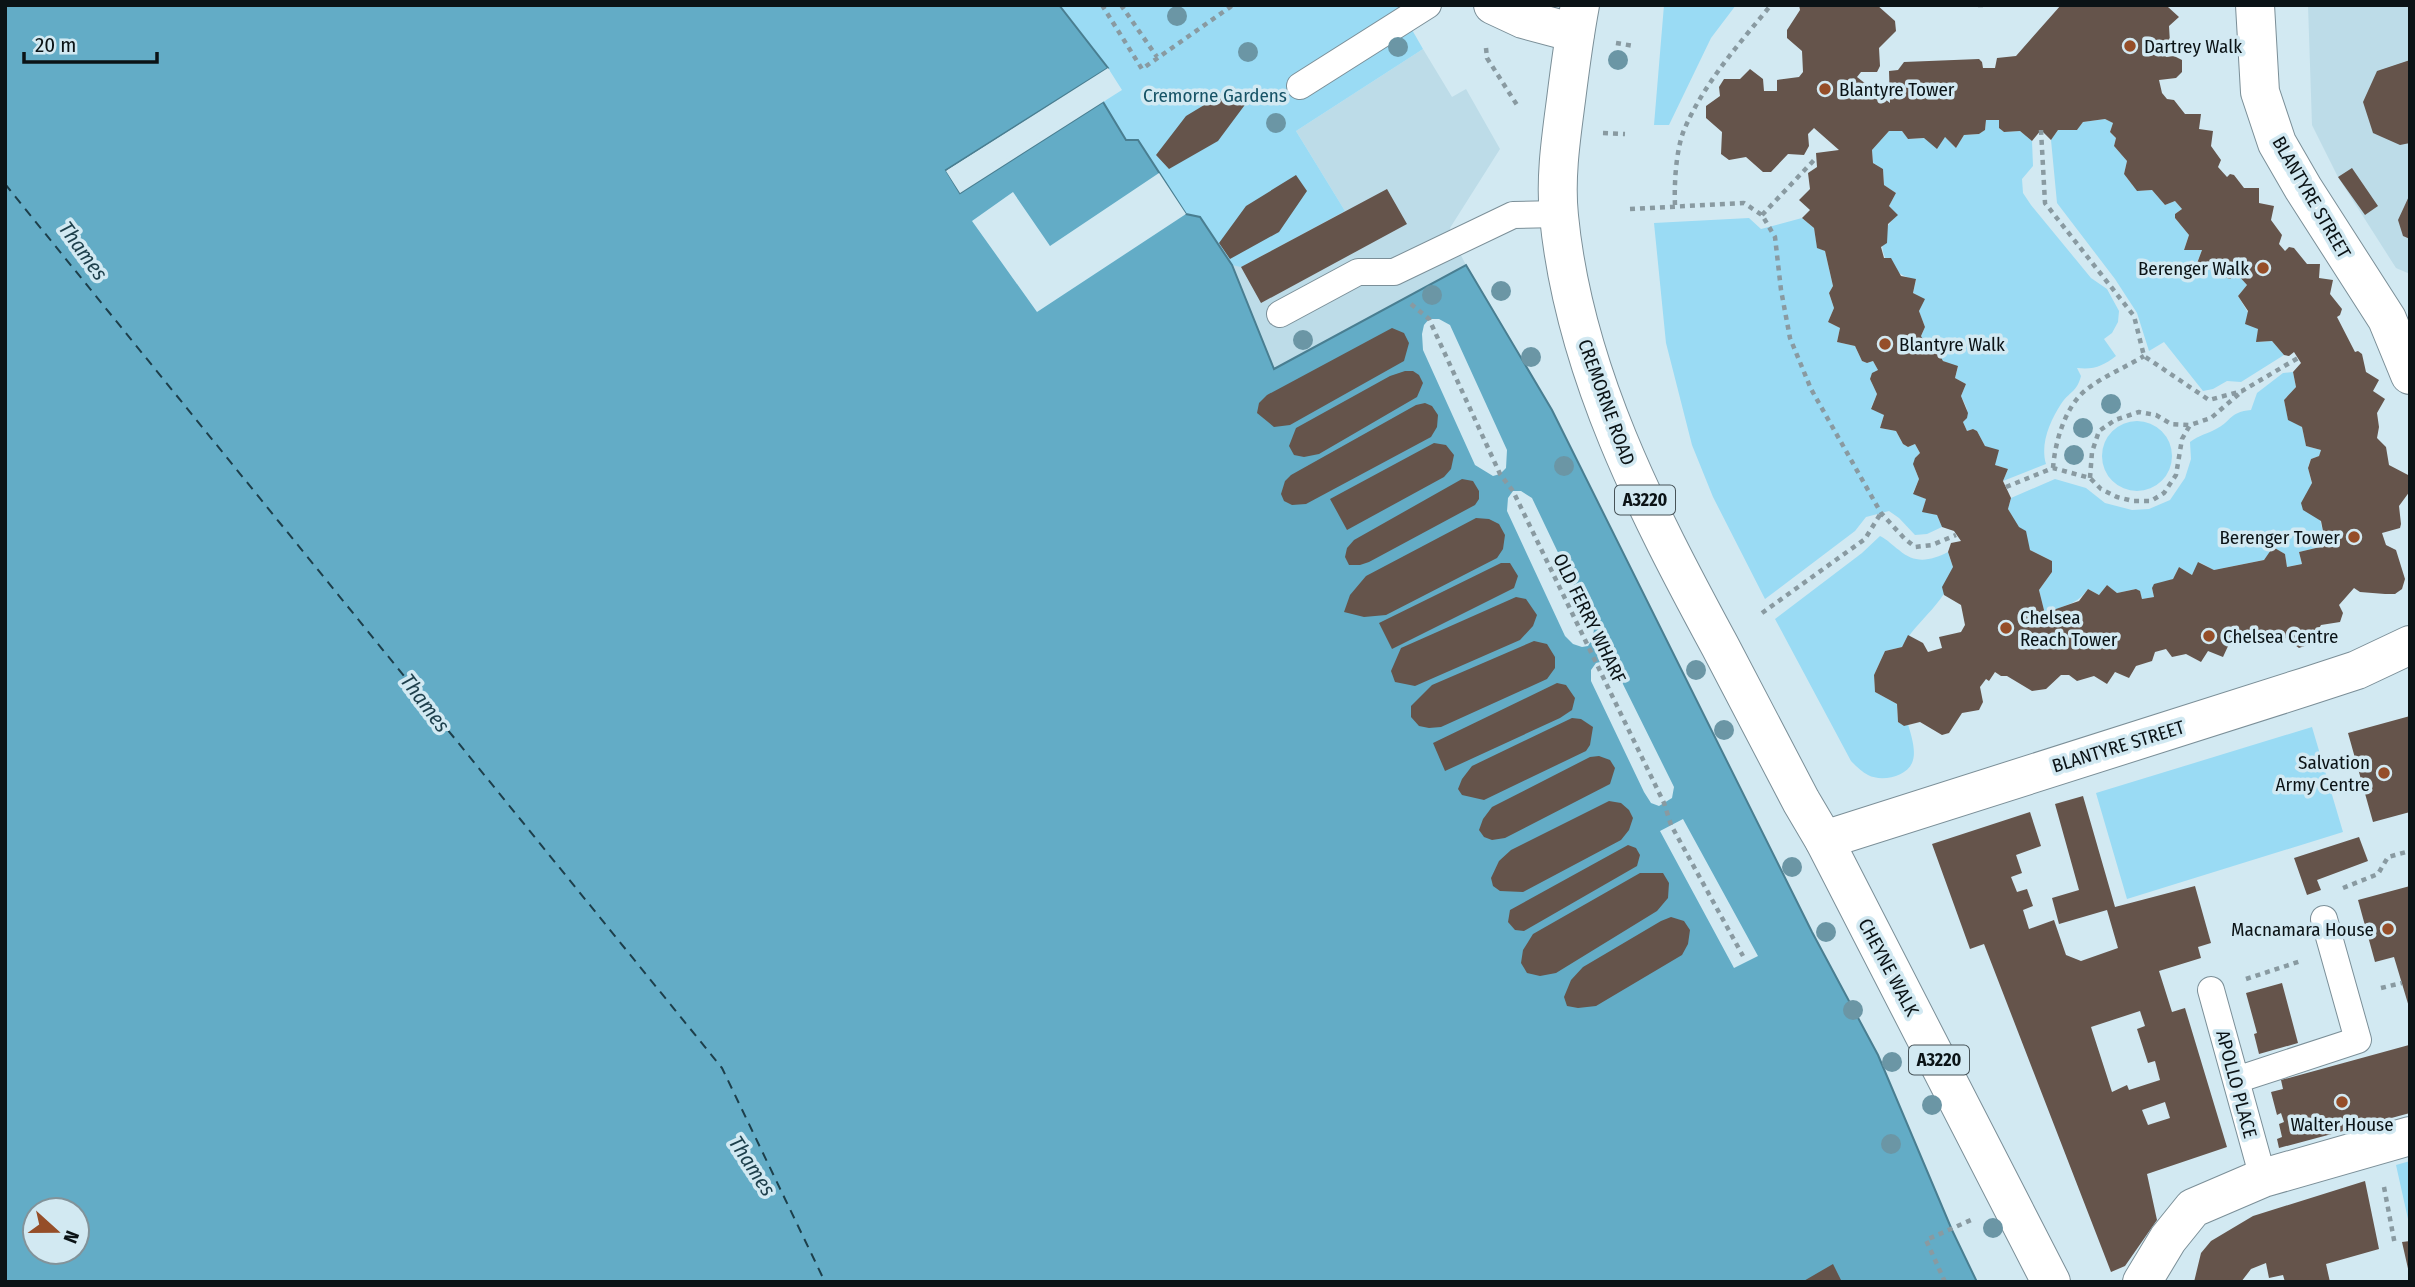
<svg xmlns="http://www.w3.org/2000/svg" width="2415" height="1287" font-family="'Fira Sans Condensed',sans-serif">
<style>
.built{fill:#bddce8}
.green{fill:#9adbf4}
.water{fill:#63acc6;stroke:#497e91;stroke-width:2;fill-rule:evenodd}
.pier{fill:#d2e9f2}
.lines{fill:none;stroke-linecap:round;stroke-linejoin:round}
.ferry{stroke:#1d3f4b;stroke-width:2;stroke-dasharray:9 7;stroke-linecap:butt}
.building{fill:#65544b;fill-rule:evenodd}
.service-casing{stroke:#7b8f98;stroke-width:28}
.minor-casing{stroke:#7b8f98;stroke-width:40}
.tertiary-casing{stroke:#7b8f98;stroke-width:40}
.trunk-casing{stroke:#7b8f98;stroke-width:40}
.path{stroke:#899aa1;stroke-width:4.5;stroke-dasharray:5 5;stroke-linecap:butt}
.service{stroke:#fff;stroke-width:26}
.minor{stroke:#fff;stroke-width:38}
.tertiary{stroke:#fff;stroke-width:38}
.trunk{stroke:#fff;stroke-width:38}
.tree{fill:#6b96a5}
.poi-dot{fill:#954e29;stroke:#d2e9f2;stroke-width:2.5}
.labels{text-anchor:middle;stroke-width:7;stroke-linejoin:round;paint-order:stroke}
.shield{fill:#d2e9f2;stroke:#475358;stroke-width:2}
.shield-label{font-size:18px;font-weight:bold;fill:#0b1316}
.poi-label{font-size:19px;fill:#0b1316;stroke:#d2e9f2;text-anchor:start}
.park-label{font-size:19px;fill:#165366;stroke:#d2e9f2}
.street-label{font-size:19px;fill:#0b1316;stroke:#d2e9f2}
.water-label{font-size:21px;font-style:italic;fill:#1d3f4b;stroke:#d2e9f2}
</style>
<rect width="100%" height="100%" fill="#d2e9f2"/>
<path class="built" d="M2308,5H2410V274L2396,268L2338,177L2312,125Z
M1423,49L1452,97L1466,89L1500,149L1450,228L1454,242L1466,265L1274,369L1232,265L1345,211L1296,131Z"/>
<path class="green" d="M1060,5H1401L1399,7L1423,49L1296,131L1345,211L1241,267L1232,265L1200,217L1186,214L1138,140H1126L1103,102L1122,90L1108,68Z
M1664,5H1736L1711,38L1669,125H1654Z
M2105,119L2113,123L2110,132L2116,138L2114,146L2127,161L2124,174L2137,191L2152,190L2165,205L2175,201L2182,209L2175,214V218L2189,235L2184,250H2202L2196,265L2218,270L2224,277L2230,279L2237,274L2247,285L2238,296L2258,329L2257,342L2272,341L2284,355L2241,382L2227,381L2213,389L2203,391L2164,342L2149,351L2137,313L2115,279L2057,203L2051,140L2058,130H2077L2083,122Z
M1986,120H1999V128L2004,132L2020,131L2032,141L2033,166L2022,179L2023,193L2031,205L2091,278L2107,289L2119,311L2118,322L2112,333L2104,339L2116,356C2103,366 2094,370 2077,368L2081,376C2077,392 2069,392 2061,404C2050,421 2040,444 2046,464L2003,481L2008,469L1995,465L1977,431L1973,429L1967,431L1963,422C1972,414 1965,405 1961,396L1966,384L1955,378L1958,367L1943,361L1936,348L1927,347L1921,336L1925,327L1919,311L1924,299L1913,293L1916,280C1882,272 1870,240 1897,215L1889,206L1896,193L1884,185L1883,169L1873,163L1872,150L1889,131H1902L1908,139L1945,137L1956,148L1964,135L1979,134L1985,130Z
M1749,218L1761,229L1802,218L1814,228L1817,247L1825,251L1833,286L1829,293L1834,308L1828,322L1840,328L1837,342L1855,346L1862,361L1867,363L1873,361L1878,370L1870,379L1877,394L1871,408L1884,415L1880,428L1896,431L1903,444L1908,447L1915,444L1920,453C1910,462 1915,468 1919,479L1913,493L1926,499L1923,511L1937,515L1942,527L1927,534L1915,535L1899,518L1889,511L1866,517L1855,531L1765,599L1713,497L1692,445L1666,343L1654,223Z
M2293,372L2296,387L2284,400L2288,419L2302,427L2306,446L2321,450L2319,456L2311,459L2308,467L2325,541L2320,547L2299,552L2302,564L2287,567L2285,554L2274,548L2264,560L2214,570L2199,562L2192,575L2179,567L2173,579L2152,588L2154,597L2142,599L2140,592L2136,589L2117,593L2107,585L2099,595L2088,589C2073,610 2061,601 2046,618L2039,590L2052,572V561L2030,550L2008,509L2011,498L2055,479L2086,488L2105,503L2132,510L2149,509L2170,500L2185,478L2191,459L2190,442C2199,435 2207,434 2216,429C2232,421 2229,412 2251,410L2257,393L2283,373Z
M2102 456a35 35 0 1 1 70 0a35 35 0 1 1-70 0Z
M1880,536C1888,540 1892,545 1899,550C1915,564 1930,561 1948,552C1949,557 1953,564 1953,568C1952,599 1915,621 1902,647L1885,651L1874,675L1875,692L1897,704L1898,722L1904,726L1908,724C1911,735 1917,752 1912,763C1906,777 1881,782 1868,775C1862,772 1856,766 1851,761L1775,619L1862,553Z
M2312,727L2343,832L2127,899L2096,793Z
M2410,1161V1228L2396,1165Z"/>
<path class="water" d="M5,5H1059L1108,68L946,170L960,193L1103,102L1126,140H1138L1186,214L1200,217L1232,265L1274,369L1466,265L1552,410L1812,932L1878,1055L1952,1230L1977,1282H5ZM35,1210H77V1252H35Z"/>
<path class="pier" d="M1108,68L1110,71L951,172L961,188L1101,99L1106,100L960,193L946,171Z
M1159,173L1186,214L1037,312L972,221L1013,192L1050,246Z
M1429,319H1439L1450,325L1507,450L1506,468L1500,474L1493,476L1475,465L1423,350L1422,334L1424,325Z
M1513,491H1521L1532,498L1594,628L1593,638L1588,646L1582,647L1573,644L1565,636L1507,511L1508,498Z
M1604,661L1613,664L1674,787L1672,798L1659,806L1651,803L1644,792L1591,681V670L1596,663Z
M1683,819L1758,956L1734,968L1660,831Z"/>
<g class="lines">
<path class="ferry" d="M5,184L722,1068L825,1282"/>
</g>
<path class="building" d="M1799,5H1877L1895,21L1896,31L1879,48L1880,66L1877,72H1861L1857,77L1890,103L1889,71L1898,70L1904,62L1979,59L1982,62L1983,68H1995L1997,58L2016,56L2061,5H2170L2168,7L2179,17L2169,26L2170,43L2167,48L2166,57L2174,56L2182,60V72L2176,78L2159,80L2162,93L2167,99L2174,100L2185,114H2201L2199,129L2213,131L2211,146L2221,160L2218,167L2227,177L2230,174L2234,175L2244,188H2259V203L2274,206L2271,220L2282,235L2279,244L2285,251L2289,247L2294,248L2307,264H2320L2319,278L2333,280L2330,294L2342,309L2340,315L2337,317L2355,352L2358,351L2362,354L2366,372L2379,380L2373,391L2385,399L2377,413L2379,427L2377,438L2386,447L2389,465L2410,476V491L2399,506L2401,524L2400,528L2382,533L2386,545L2396,550L2405,579L2402,589L2395,594H2385L2360,592L2354,588L2339,605L2343,613L2340,622L2321,625L2310,644L2299,648L2281,635L2264,639L2258,635V629L2250,631L2243,640L2229,644L2223,657L2208,651L2201,662L2186,654L2172,657L2166,649L2155,652L2152,661L2136,666L2129,678L2115,672L2107,684L2094,676L2077,681L2069,675H2061L2046,689L2032,691L2007,676H2001L1995,672L1989,681L1986,679L1980,687L1983,702L1979,710L1962,713L1949,733L1942,735L1920,722L1904,726L1898,722L1897,704L1875,692L1874,675L1885,651L1902,647L1908,635L1923,643L1928,652L1942,648L1939,637L1961,632L1965,625L1961,605L1944,595L1942,587L1953,567L1948,552L1951,543L1961,541L1954,531L1942,527L1937,515L1922,512L1926,499L1913,494L1919,479L1913,464L1915,458L1920,453L1915,444L1908,447L1903,444L1896,431L1880,428L1884,415L1871,409L1877,394L1870,379L1872,373L1878,370L1873,361L1867,363L1862,361L1855,346L1837,342L1840,328L1828,322L1834,308L1829,293L1833,286L1825,251L1817,248L1814,228L1802,218L1810,210L1799,200L1810,189L1808,173L1817,167L1816,153L1839,150L1814,128L1808,134L1809,146L1804,155L1788,154L1771,172H1763L1746,157L1729,160L1721,154L1722,132L1706,118V106L1720,96L1719,87L1724,79H1740L1750,69L1763,79L1764,91H1777V80L1799,77L1803,72L1802,51L1787,38V30L1800,10ZM2105,119L2113,123L2110,132L2116,138L2114,146L2127,161L2124,174L2137,191L2152,190L2165,205L2175,201L2182,209L2175,214V218L2189,235L2184,250H2202L2196,266L2218,270L2224,277L2230,279L2237,274L2247,285L2238,296L2248,311L2245,324L2258,329L2256,342L2272,341L2284,355L2289,356L2294,352L2301,363L2293,372L2296,387L2284,400L2288,420L2302,427L2306,446L2321,450L2319,456L2311,459L2308,468L2312,483L2301,503L2303,510L2321,521L2325,541L2320,547L2299,552L2302,564L2287,567L2285,554L2273,547L2264,560L2214,570L2198,562L2192,575L2179,567L2173,579L2154,584L2152,588L2154,597L2142,599L2140,591L2136,589L2117,593L2107,585L2099,595L2088,589L2079,601L2053,610L2046,618L2039,590L2052,572V561L2030,550L2026,531L2019,527L2008,509L2011,498L2003,481L2008,469L1995,465L1999,450L1985,446L1977,431L1973,429L1967,431L1963,422L1967,418L1968,413L1961,396L1966,384L1955,378L1958,366L1943,361L1936,348L1927,347L1921,336L1925,327L1919,311L1925,299L1913,293L1916,279L1901,276L1891,258H1884L1881,247L1887,243L1888,224L1898,215L1889,206L1896,193L1884,185L1883,169L1873,163L1872,150L1889,131H1902L1908,139L1924,138L1937,149L1945,137L1956,148L1964,135L1979,134L1985,130L1986,120H1999V128L2004,132L2020,131L2032,141L2041,130L2051,140L2058,130H2077L2083,122Z
M2410,60V143L2400,145L2373,133L2363,102L2377,71Z
M1234,87L1247,102L1218,141L1169,169L1156,155L1186,116Z
M2352,168L2378,206L2365,215L2338,177Z
M1296,175L1307,191L1279,232L1230,259L1219,243L1246,206Z
M1387,189L1407,224L1261,303L1241,267Z
M2410,194V239L2403,236L2398,220Z
M1392,328L1404,333L1409,343L1404,361L1290,425L1274,427L1257,413L1259,403L1267,395Z
M1405,371H1413L1419,375L1423,383L1417,397L1319,454L1304,457L1294,455L1289,446L1296,428L1390,376Z
M1425,403L1432,406L1438,415L1437,427L1431,437L1306,504L1292,505L1284,501L1281,494L1285,481L1291,475L1416,405Z
M1434,443L1446,445L1454,455L1451,469L1444,477L1347,530L1330,499Z
M1462,479L1473,481L1479,491V499L1475,505L1369,562L1360,565H1349L1345,557L1347,548L1354,540Z
M1476,518L1489,519L1499,524L1505,535L1503,549L1497,558L1386,615L1364,617L1344,612L1350,595L1366,576Z
M1501,563H1510L1518,576L1514,588L1392,649L1379,623Z
M1516,597L1526,599L1537,615L1533,626L1520,640L1415,686L1395,682L1391,671L1401,648Z
M1534,641L1547,644L1555,657V668L1547,679L1441,727L1429,728L1419,726L1411,717V706L1432,685Z
M1557,683L1566,685L1575,698L1572,710L1560,718L1445,771L1433,743Z
M2410,716V812L2373,822L2348,733Z
M1572,718L1581,719L1593,727L1590,745L1586,751L1484,800L1462,795L1458,789L1462,779L1472,766Z
M1599,756L1610,760L1615,768L1610,784L1505,838L1492,840L1484,837L1479,830L1483,819L1492,807L1590,757Z
M2083,796L2115,907L2195,886L2211,943L2198,947L2201,958L2159,971L2172,1012L2185,1008L2227,1147L2147,1174L2157,1220L2125,1266L2111,1272L1984,944L1970,949L1932,844L2030,812L2041,846L2016,855L2022,873L2011,877L2017,892L2027,889L2033,906L2023,910L2029,929L2054,920L2066,955L2081,961L2118,948L2107,910L2059,924L2052,898L2079,890L2055,804ZM2140,1011L2145,1026L2137,1029L2148,1063L2155,1061L2160,1080L2129,1090L2127,1085L2112,1092L2091,1027ZM2165,1102L2170,1118L2148,1125L2142,1110Z
M1609,801L1621,803L1629,810L1633,818L1629,830L1621,840L1523,892L1500,891L1493,886L1491,878L1499,861L1511,850Z
M2359,837L2368,861L2317,880L2321,890L2307,895L2294,858Z
M1628,845L1636,848L1640,855L1637,866L1524,931L1515,930L1508,922L1510,910Z
M1640,873H1663L1669,883L1668,898L1657,911L1556,973L1540,976L1527,973L1521,963L1523,950L1533,934Z
M2410,886V1007H2409L2394,957L2375,962L2358,900Z
M1671,917L1684,921L1690,930L1688,944L1682,955L1596,1006L1578,1008L1567,1006L1564,997L1571,980L1583,967L1661,921Z
M2282,983L2298,1043L2259,1054L2254,1034L2257,1033L2246,993Z
M2409,1045L2410,1113L2279,1148L2277,1139L2282,1137L2279,1124L2284,1122L2281,1113L2277,1115L2271,1092L2283,1089L2281,1080Z
M2365,1181L2379,1249L2326,1264L2330,1282H2285L2283,1275L2269,1278L2266,1263L2251,1269L2241,1282H2194L2201,1253L2211,1241L2253,1216Z
M2410,1241V1273H2409L2402,1242Z
M1833,1264L1842,1282H1802Z"/>
<g class="lines">
<g class="service-casing">
<path id="service" d="M1300,86L1428,5
M1280,314L1358,272H1394L1513,215L1559,214
M2211,990L2263,1178
M2236,1080L2358,1040L2324,919"/>
</g>
<g class="minor-casing">
<path id="minor" d="M2255,5L2260,92L2277,143L2303,188L2387,319L2410,375
M1824,840L2305,687L2357,670L2410,645
M2142,1282L2168,1239L2193,1208L2263,1178L2410,1136"/>
</g>
<g class="tertiary-casing">
<path id="tertiary" d="M1493,5L1523,19L1575,33"/>
</g>
<g class="trunk-casing">
<path id="trunk" d="M1580,5C1574,37 1570,68 1566,100C1561,138 1555,178 1559,216C1574,371 1647,511 1720,646C1747,697 1774,749 1801,801L1824,840L2051,1282"/>
</g>
<path class="path" d="M1102,5L1142,69L1233,5
M1121,5L1157,57
M1978,5H1983
M1616,43L1634,46
M1486,48L1487,58L1517,105
M2041,130L2045,203L2134,316L2144,356L2209,400L2242,391L2298,358
M1603,133L1625,134
M1675,205C1674,184 1676,150 1684,130C1704,83 1739,44 1771,5
M1630,209L1744,203L1762,215L1775,237L1781,290L1790,338L1811,389L1881,513L1904,538L1915,547L1932,545L1956,535
M1762,215L1816,158
M1411,304L1429,319L1500,474L1513,491L1664,803L1671,825L1743,956
M2053,468C2055,442 2065,406 2087,389C2104,376 2126,367 2144,356
M2090,478L2092,452L2099,431L2115,420L2139,412L2156,415L2171,424L2189,425
M2006,487L2053,468L2090,478L2101,489L2117,497L2133,501H2151L2164,493L2176,475L2182,439L2190,425L2211,418L2240,393
M1762,613L1865,539L1881,513
M2343,888L2378,874L2388,857L2410,851
M2246,979L2301,961
M2381,988L2402,983
M2384,1187L2395,1245
M1945,1282L1926,1240L1971,1220"/>
<use href="#service" class="service"/>
<use href="#minor" class="minor"/>
<use href="#tertiary" class="tertiary"/>
<use href="#trunk" class="trunk"/>
</g>
<g class="tree">
<circle cx="1177" cy="16" r="10"/>
<circle cx="1398" cy="47" r="10"/>
<circle cx="1248" cy="52" r="10"/>
<circle cx="1618" cy="60" r="10"/>
<circle cx="1276" cy="123" r="10"/>
<circle cx="1501" cy="291" r="10"/>
<circle cx="1432" cy="295" r="10"/>
<circle cx="1303" cy="340" r="10"/>
<circle cx="1531" cy="357" r="10"/>
<circle cx="2111" cy="404" r="10"/>
<circle cx="2083" cy="428" r="10"/>
<circle cx="2074" cy="455" r="10"/>
<circle cx="1564" cy="466" r="10"/>
<circle cx="1696" cy="670" r="10"/>
<circle cx="1724" cy="730" r="10"/>
<circle cx="1792" cy="867" r="10"/>
<circle cx="1826" cy="932" r="10"/>
<circle cx="1853" cy="1010" r="10"/>
<circle cx="1892" cy="1062" r="10"/>
<circle cx="1932" cy="1105" r="10"/>
<circle cx="1891" cy="1144" r="10"/>
<circle cx="1993" cy="1228" r="10"/>
</g>
<g class="poi-dot">
<circle cx="2130" cy="46" r="7"/>
<circle cx="1825" cy="89" r="7"/>
<circle cx="2263" cy="268" r="7"/>
<circle cx="1885" cy="344" r="7"/>
<circle cx="2354" cy="537" r="7"/>
<circle cx="2006" cy="628" r="7"/>
<circle cx="2209" cy="636" r="7"/>
<circle cx="2384" cy="773" r="7"/>
<circle cx="2388" cy="929" r="7"/>
<circle cx="2342" cy="1102" r="7"/>
</g>
<g class="labels">
<g class="shield">
<rect x="1615" y="485.5" width="60" height="29" rx="5"/>
<rect x="1909" y="1045.5" width="60" height="29" rx="5"/>
</g>
<g class="shield-label">
<text x="1645" y="506">A3220</text>
<text x="1939" y="1066">A3220</text>
</g>
<g class="poi-label">
<text x="2144" y="53">Dartrey Walk</text>
<text x="1839" y="96">Blantyre Tower</text>
<text x="2249" y="275" text-anchor="end">Berenger Walk</text>
<text x="1899" y="351">Blantyre Walk</text>
<text x="2340" y="544" text-anchor="end">Berenger Tower</text>
<text x="2020" y="624">Chelsea<tspan x="2020" dy="22">Reach Tower</tspan></text>
<text x="2223" y="643">Chelsea Centre</text>
<text x="2370" y="769" text-anchor="end">Salvation<tspan x="2370" dy="22">Army Centre</tspan></text>
<text x="2374" y="936" text-anchor="end">Macnamara House</text>
<text x="2342" y="1131" text-anchor="middle">Walter House</text>
</g>
<g class="park-label">
<text x="1215" y="102">Cremorne Gardens</text>
</g>
<g class="street-label">
<text transform="translate(2312 197) rotate(60)" y="7">BLANTYRE STREET</text>
<text transform="translate(1607 402) rotate(70)" y="7">CREMORNE ROAD</text>
<text transform="translate(1590 618) rotate(64)" y="7">OLD FERRY WHARF</text>
<text transform="translate(2118 746) rotate(-17)" y="7">BLANTYRE STREET</text>
<text transform="translate(1889 967) rotate(62)" y="7">CHEYNE WALK</text>
<text transform="translate(2237 1084) rotate(75)" y="7">APOLLO PLACE</text>
</g>
<g class="water-label">
<text transform="translate(83 251) rotate(54)" y="7">Thames</text>
<text transform="translate(425 703) rotate(53)" y="7">Thames</text>
<text transform="translate(752 1166) rotate(57)" y="7">Thames</text>
</g>
</g>
<rect width="2415" height="1287" fill="none" stroke="#0b1316" stroke-width="14"/>
<g transform="translate(56 1231) rotate(111)"><circle r="33" fill="#d2e9f2" stroke="#82939a" stroke-width="2"/>
<path d="M0-5L12 26L0 18L-12 26Z" fill="#954e29"/>
<text y="-10" font-size="19" font-weight="bold" text-anchor="middle" fill="#0b1316">N</text>
</g>
<path d="M24 52v10h133v-10" fill="none" stroke="#0b1316" stroke-width="3.5"/>
<text x="35" y="52" font-size="21" fill="#0b1316" stroke="#d2e9f2" stroke-width="5" paint-order="stroke">20 m</text>
</svg>
